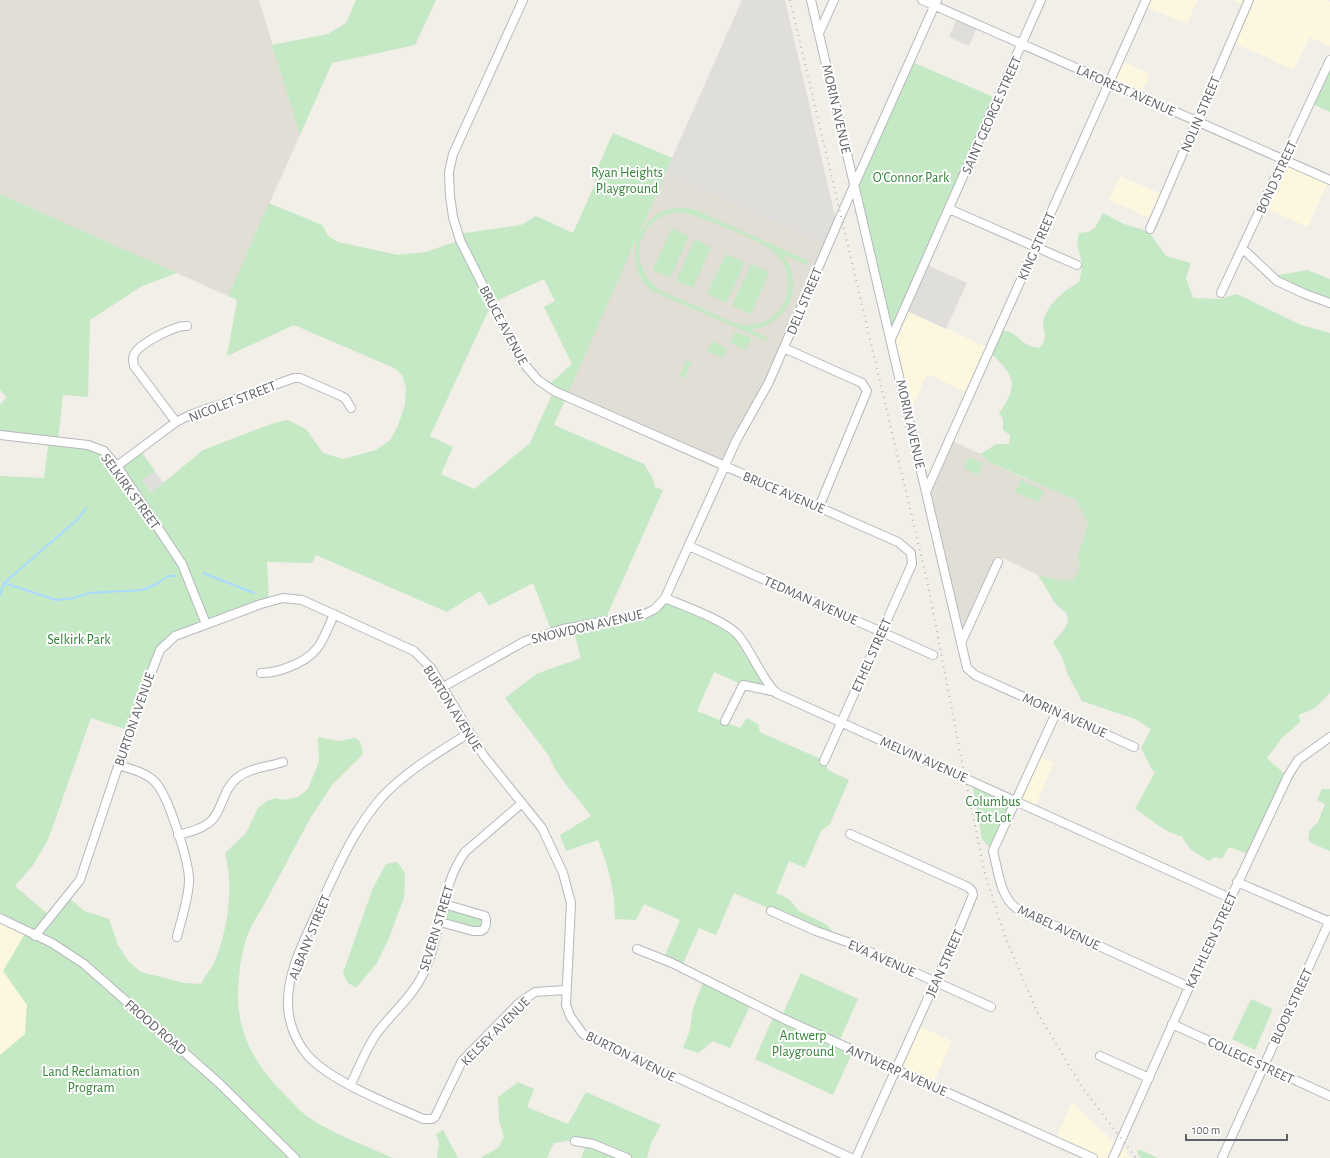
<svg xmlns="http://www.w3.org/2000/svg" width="1330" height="1158" font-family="'Alegreya Sans',sans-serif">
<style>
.commercial{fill:#fef7e0}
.industrial{fill:#e0deda}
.education{fill:#e1ded6}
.green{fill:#c5e8c5;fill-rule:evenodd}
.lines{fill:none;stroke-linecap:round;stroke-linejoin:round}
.stream{stroke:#aadaff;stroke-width:2}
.minor-casing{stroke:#b5b8bc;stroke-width:10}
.minor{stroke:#fff;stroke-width:8}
.rail{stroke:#b6b7b8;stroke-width:2;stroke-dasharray:1 5;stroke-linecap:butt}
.labels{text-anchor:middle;stroke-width:4;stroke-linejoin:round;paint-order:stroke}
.street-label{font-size:14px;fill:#5f6368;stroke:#fff}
.park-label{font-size:14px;fill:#348238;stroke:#fff}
</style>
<rect width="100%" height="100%" fill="#f1efe8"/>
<path class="commercial" d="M1146,0H1197L1187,24L1144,6Z
M1232,0H1326L1330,2V46L1310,37L1294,70L1232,42L1247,7Z
M1120,60L1150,74L1140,95L1110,82Z
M1284,160L1329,180L1308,227L1262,207Z
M1120,176L1164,195L1154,220L1109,200Z
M905,310L991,349L971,394L927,374L909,414L892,339Z
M1037,755L1054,763L1034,809L1016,801Z
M0,918L26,932L3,971L27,1005L25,1034L0,1055Z
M917,1025L952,1041L932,1086L896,1070Z
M1072,1102L1119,1147L1120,1145L1131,1158H1079L1081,1153L1055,1141Z"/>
<path class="industrial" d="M742,0H785L837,225L828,246L665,174Z
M958,16L978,25L969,46L949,37Z
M925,264L967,283L946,329L905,310Z
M155,471L164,484L151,493L142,480Z"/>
<path class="education" d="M0,0H259L300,135L228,296L0,194Z
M665,174L828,246L785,347L725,466L566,396Z
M950,440L981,454L989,462L1017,475L1067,494L1076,500L1088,523L1078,556L1081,568L1073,580L1063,581L1038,575L1000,557L961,643L927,492Z"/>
<path class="green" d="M356,0H436L415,45L332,63L300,135L272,45L328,34L346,23Z
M1330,59V112L1310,103Z
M910,61L998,99L892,339L855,183Z
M613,133L672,158L639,235C652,213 666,205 693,209L809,261L807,265L783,255C806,286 788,324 751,330L768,338L767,341L652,291C633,273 634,260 637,237L554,425L644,464L652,477L655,487L663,490L604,622L633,617L666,599L729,628L776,693L743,685L714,672L697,711L740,728L747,718L758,724L760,732L825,761L828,770L849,780L830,824L821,831L805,868L789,861L776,893L789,899L799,911L827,925L839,939L734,893L716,935L699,928L681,968L663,960L680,920L644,904L636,920L615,919C615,890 608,866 598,840L566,851L560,835L591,816C577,796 557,778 549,756L505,698L536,674L581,658L573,628L552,632L533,583L489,606L480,591L447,612L316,555L312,563L267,562L269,602L187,631L160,650L131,731L91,718L48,840L33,865L15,886L51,917L68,897L84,911L109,919L118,945L129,962L141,972L185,983L201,984C204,977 210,970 214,963C228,930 234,888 225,853L246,833L258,808L267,801L276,798L285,800L298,797L308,789L319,761L318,737L339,741L355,738L360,741L363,754L332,785L311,817L260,912C246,931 241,954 239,977C233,1028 253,1064 288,1098C295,1105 303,1114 311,1119C336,1135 366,1146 393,1158H0V1055L25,1034L27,1005L3,971L26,932L0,918V476L44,478L49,440L0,435V405L7,397L0,390V194L177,273L142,286L90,320L88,397L63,395L58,441L88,444L117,466L140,450L155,471L142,480L151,493L203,450L274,423L288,420L306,429L323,453L343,459L376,450L390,440L397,428L405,405L406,388L402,375L394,368L294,325L227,356L237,300L228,296L269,203L322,225L328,236L338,242L398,255L426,252L460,240L458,234L521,225L536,216L573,233L595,184L594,176ZM680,212L691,214C713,223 761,239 776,254C787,264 790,279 787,293C784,314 762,328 742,325C732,323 723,318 714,314C696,306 679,298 661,291C635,274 630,235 659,218C665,214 672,213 680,212ZM544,279L555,301L544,307L572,364L547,386L554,390L530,443L474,489L441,474L453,447L430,436L492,303Z
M1103,213L1124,224L1144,230L1152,236L1166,256L1191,263L1186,278L1193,298L1220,299L1237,294L1301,325L1330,333V693L1315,708L1299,715L1300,722L1282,738L1267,758L1288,777L1251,855L1229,847L1222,859L1215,857L1209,861C1195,851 1191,854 1182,836C1162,832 1152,819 1135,809L1155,772L1152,770L1141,748L1151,729L1135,719L1082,701L1068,675L1062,657L1053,642L1064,630L1068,621L1067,614L1055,603L1038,575L1063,581L1073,580L1080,568L1078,556L1088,523L1076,500L989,462L981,454L996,444H1009L1010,435L1003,430V419L999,413C1020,385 1014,374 989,352L999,330C1003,331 1008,331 1012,333C1022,340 1026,347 1039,348C1051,336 1040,329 1044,318C1051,300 1064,291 1079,282C1081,274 1083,266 1081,259C1078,246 1076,247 1079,233L1088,232L1095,228Z
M672,228L689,236L670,278L653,270Z
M695,239L711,247L693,288L676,280Z
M726,254L745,262L726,303L707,294Z
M751,264L769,272L751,314L732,306Z
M1307,270L1330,279V302L1274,276Z
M735,331L751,338L746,350L730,343Z
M712,341L727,348L722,358L707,351Z
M686,361L691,363L685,378L680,376Z
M969,457L983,464L978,475L964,468Z
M1021,480L1044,491L1039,502L1015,492Z
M972,782L1015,801L992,850L982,839Z
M1322,789H1330V851L1311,843L1308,838L1310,830L1318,822L1325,804L1317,800Z
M397,862L405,873L404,898L389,938L377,963L356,988L347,982L343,973L372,890L386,864Z
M445,905L484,917V929L441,921Z
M801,973L858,999L838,1044L853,1051L833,1095L755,1059L774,1015L781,1018Z
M704,980L751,1004L730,1048L713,1041L698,1053L683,1048L690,1030L693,1008Z
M1251,999L1273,1009L1255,1050L1232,1039Z
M518,1082L534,1089L527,1107L568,1124L586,1092L661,1125L651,1143L647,1158H581L588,1142L575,1140L554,1143L547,1158H480L498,1148L504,1137L499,1120L498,1097Z
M443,1130L458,1158H437L439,1144L436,1134Z
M1138,1149L1158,1158H1141L1137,1152Z"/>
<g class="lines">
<path class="stream" d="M203,573L254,593
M4,583L56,600L74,598L89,593L142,590L157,584L168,576H175
M0,595L4,583L79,518L86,508"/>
<g class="minor-casing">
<path id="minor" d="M523,0L453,154L449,172L450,196L453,217L460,240L520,359L538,380L554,391L898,542L911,553L912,564L824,761
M811,0L967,668L975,675L1134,747
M922,0L1330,180
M819,33L834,0
M949,209L1077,265
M1150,229L1249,0
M1242,248L1277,281L1305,294L1330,303
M1221,293L1330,60
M891,339L1041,0
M784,348L862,383L867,391L819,507
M176,422L134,366C133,361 132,357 135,353C141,343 175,325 187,326
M0,435L88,445L104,451L117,466L182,564L206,624
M117,466L176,422L190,415L294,378H300L341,396L345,398L351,408
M926,492L1146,0
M689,546L933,655
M665,598C684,606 727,621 739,636C753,654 760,676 776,693L1230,898
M961,643L998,562
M261,673C271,673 279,671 289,667C318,656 322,643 334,614
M443,687L525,641L563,629L645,614L655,609L665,598L736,441L769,382L841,215L937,0
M1057,711L995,846L993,851C998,870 1000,896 1016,908L1189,987
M725,721L743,685L776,692
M469,733C439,752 406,771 382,797C353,830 336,871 318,910C305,939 287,972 288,1004C288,1021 295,1039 305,1052C326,1080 390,1104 423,1119H432L435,1117L462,1061L519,1003L535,992L565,990
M118,765C130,769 145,772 154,781C168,793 189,862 189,880C189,899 181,919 177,937
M850,834L968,887L972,891L973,895L956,936L856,1158
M178,835C189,832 203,829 212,820C223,808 223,789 237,778C249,768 268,767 283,762
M1237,882L1330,922
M771,911L816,931L850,943L991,1007
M0,918L52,943L84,964L219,1083L295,1158
M440,922L473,931H481L484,929C487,924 487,921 485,916L444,904
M35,936L80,880L137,710L160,650L175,636L261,604L283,598L302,600L414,651L431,668L484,756L542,828L563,873L571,903L566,1005L570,1016L583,1034L851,1158
M637,949L672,963L784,1019L1093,1158
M1172,1024L1330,1096
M1100,1056L1149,1078
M351,1084C359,1067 366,1049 377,1033C391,1014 412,997 422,976C442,937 439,888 465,852L522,803
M575,1141L593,1144L627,1158
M1113,1158L1194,976L1288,776L1298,760L1330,737
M1222,1158L1330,920"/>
</g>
<use href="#minor" class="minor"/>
<path class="rail" d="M790,0L928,585L965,778L985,874L1004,934L1037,1012L1082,1087L1136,1158"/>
</g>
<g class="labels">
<g class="street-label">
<text transform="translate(1126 90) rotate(24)" y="5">LAFOREST AVENUE</text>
<text transform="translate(837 109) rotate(77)" y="5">MORIN AVENUE</text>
<text transform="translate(1200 114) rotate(-67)" y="5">NOLIN STREET</text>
<text transform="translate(991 115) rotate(-66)" y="5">SAINT GEORGE STREET</text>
<text transform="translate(1276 177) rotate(-65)" y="5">BOND STREET</text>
<text transform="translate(1036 246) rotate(-66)" y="5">KING STREET</text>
<text transform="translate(804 301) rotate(-67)" y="5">DELL STREET</text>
<text transform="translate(504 325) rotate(62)" y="5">BRUCE AVENUE</text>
<text transform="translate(232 401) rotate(-21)" y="5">NICOLET STREET</text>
<text transform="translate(911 424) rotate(77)" y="5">MORIN AVENUE</text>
<text transform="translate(131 491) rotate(54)" y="5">SELKIRK STREET</text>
<text transform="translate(784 492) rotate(23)" y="5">BRUCE AVENUE</text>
<text transform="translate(811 600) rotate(24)" y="5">TEDMAN AVENUE</text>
<text transform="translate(587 626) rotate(-13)" y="5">SNOWDON AVENUE</text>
<text transform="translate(871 655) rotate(-66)" y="5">ETHEL STREET</text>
<text transform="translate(453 708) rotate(58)" y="5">BURTON AVENUE</text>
<text transform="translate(1065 715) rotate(24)" y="5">MORIN AVENUE</text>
<text transform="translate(134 719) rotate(-71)" y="5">BURTON AVENUE</text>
<text transform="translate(924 759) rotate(24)" y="5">MELVIN AVENUE</text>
<text transform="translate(1059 927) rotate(25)" y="5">MABEL AVENUE</text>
<text transform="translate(436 928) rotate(-73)" y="5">SEVERN STREET</text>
<text transform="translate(309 937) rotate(-68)" y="5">ALBANY STREET</text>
<text transform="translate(1211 940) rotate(-65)" y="5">KATHLEEN STREET</text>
<text transform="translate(882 958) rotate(24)" y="5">EVA AVENUE</text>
<text transform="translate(944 963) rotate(-66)" y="5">JEAN STREET</text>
<text transform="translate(1291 1006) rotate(-65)" y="5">BLOOR STREET</text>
<text transform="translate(156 1027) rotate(41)" y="5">FROOD ROAD</text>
<text transform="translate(495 1031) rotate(-45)" y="5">KELSEY AVENUE</text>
<text transform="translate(631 1056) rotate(26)" y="5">BURTON AVENUE</text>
<text transform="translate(1251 1060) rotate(25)" y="5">COLLEGE STREET</text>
<text transform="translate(897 1070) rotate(24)" y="5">ANTWERP AVENUE</text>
</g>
<g class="park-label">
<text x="627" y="177">Ryan Heights<tspan x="627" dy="16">Playground</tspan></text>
<text x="911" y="182">O'Connor Park</text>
<text x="79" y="644">Selkirk Park</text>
<text x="993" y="806">Columbus<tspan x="993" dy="16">Tot Lot</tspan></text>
<text x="803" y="1040">Antwerp<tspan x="803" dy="16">Playground</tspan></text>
<text x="91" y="1076">Land Reclamation<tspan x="91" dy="16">Program</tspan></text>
</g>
</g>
<path d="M1186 1134v6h101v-6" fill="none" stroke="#5f6368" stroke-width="2"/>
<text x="1192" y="1134" font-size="12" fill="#5f6368" stroke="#ffffff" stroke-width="3" paint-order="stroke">100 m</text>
</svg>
